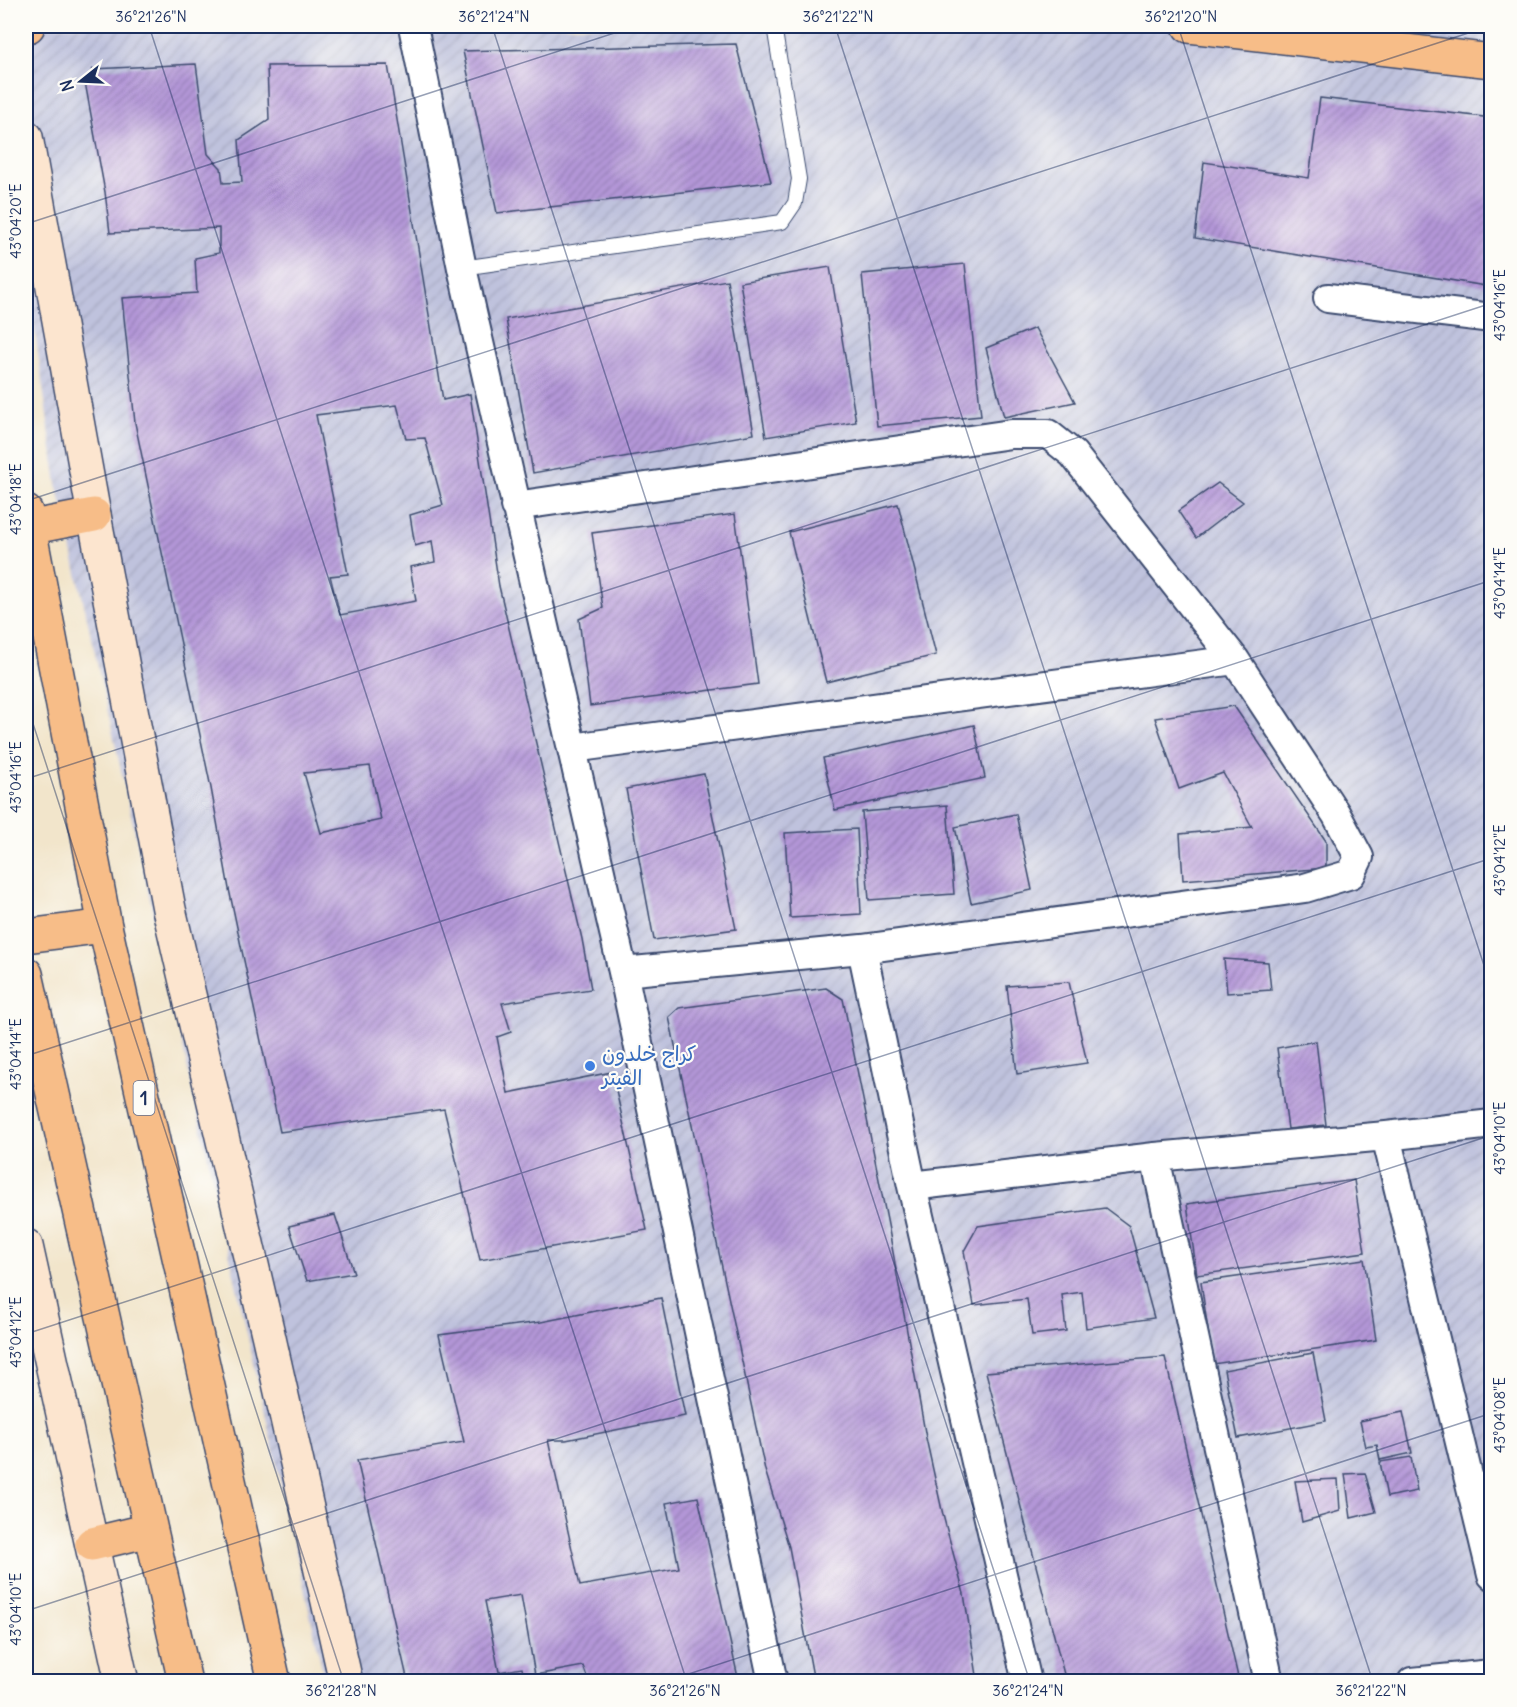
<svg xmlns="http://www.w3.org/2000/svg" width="1517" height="1707" font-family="Delius,'Playpen Sans Arabic',sans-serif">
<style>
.industrial{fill:url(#industrial-furrows)}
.building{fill:url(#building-hatch);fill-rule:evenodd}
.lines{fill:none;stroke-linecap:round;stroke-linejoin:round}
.service-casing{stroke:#3b4a6e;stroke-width:16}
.minor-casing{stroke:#3b4a6e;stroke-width:32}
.secondary-casing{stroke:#3b4a6e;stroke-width:36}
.primary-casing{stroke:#3b4a6e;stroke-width:36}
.trunk-casing{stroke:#3b4a6e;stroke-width:36}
.service{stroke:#fff;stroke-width:14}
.minor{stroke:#fff;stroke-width:28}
.secondary{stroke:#fce5cf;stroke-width:33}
.primary{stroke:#f7bd88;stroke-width:33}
.trunk{stroke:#f7bd88;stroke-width:33}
.ticks{fill:none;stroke:#1b2f5e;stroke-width:1.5;stroke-opacity:0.45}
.shop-dot{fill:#3f7fe0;stroke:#fdfcf7;stroke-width:2}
.labels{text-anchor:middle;stroke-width:4.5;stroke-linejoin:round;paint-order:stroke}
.shield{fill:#fdfcf7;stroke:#5f6c8c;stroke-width:1.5}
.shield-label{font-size:20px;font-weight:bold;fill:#1b2f5e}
.shop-label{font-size:21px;fill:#366cbe;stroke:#fdfcf7;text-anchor:start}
.neatline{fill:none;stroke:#1b2f5e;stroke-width:2}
.ticks-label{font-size:15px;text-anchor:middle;fill:#1b2f5e}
</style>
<defs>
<pattern id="industrial-furrows" width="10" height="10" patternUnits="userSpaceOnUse" patternTransform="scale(1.5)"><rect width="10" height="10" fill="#bfc2dd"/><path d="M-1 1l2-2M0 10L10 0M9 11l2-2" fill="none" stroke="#a4a7c0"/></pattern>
<pattern id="building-hatch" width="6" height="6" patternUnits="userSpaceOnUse" patternTransform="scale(1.5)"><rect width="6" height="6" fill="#b497d8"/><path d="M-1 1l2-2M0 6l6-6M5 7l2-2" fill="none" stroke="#927cb2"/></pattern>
</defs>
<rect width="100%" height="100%" fill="#fdfcf7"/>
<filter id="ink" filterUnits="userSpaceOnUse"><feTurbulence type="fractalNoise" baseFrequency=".0167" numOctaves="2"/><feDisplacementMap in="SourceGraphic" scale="12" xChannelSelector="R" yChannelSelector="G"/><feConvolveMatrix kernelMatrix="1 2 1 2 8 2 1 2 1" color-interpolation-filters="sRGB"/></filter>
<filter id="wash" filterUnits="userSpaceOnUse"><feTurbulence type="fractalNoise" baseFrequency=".008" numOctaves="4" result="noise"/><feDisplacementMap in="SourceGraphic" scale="24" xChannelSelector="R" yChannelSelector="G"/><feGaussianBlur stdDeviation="1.35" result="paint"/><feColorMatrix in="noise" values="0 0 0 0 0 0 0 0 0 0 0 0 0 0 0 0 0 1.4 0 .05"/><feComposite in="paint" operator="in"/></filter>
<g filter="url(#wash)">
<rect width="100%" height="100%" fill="#f2e5cb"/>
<path class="industrial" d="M26,26H1491V1681H325L57,484L26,270Z"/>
<g id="blocks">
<path class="building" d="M736,44L771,182L497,213L463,51Z
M196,64L208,154L221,168L223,183L242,182L239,140L269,120L267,66L388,65L443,400L470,394L499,586L582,939L591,989L502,1003L511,1032L497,1037L508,1093L612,1072L647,1230L480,1260L444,1109L280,1132L229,889L211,788L135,423L122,298L197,293L195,258L219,253V228L110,233L105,192L85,82L93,69ZM397,405L406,439L425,438L443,505L410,515L415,546L432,541L435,562L410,567L416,601L340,615L330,576L348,574L316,415ZM370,766L381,820L321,833L304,773Z
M1320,98L1492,118V287L1195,238L1204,162L1309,178Z
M965,264L981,416L877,426L862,274Z
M830,267L856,422L766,437L740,282Z
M727,280L754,434L533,473L506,319Z
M1035,328L1075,402L1004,417L986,348Z
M1218,483L1243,502L1196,538L1178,511Z
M898,504L936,655L826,682L789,532Z
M735,514L758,684L590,706L579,619L603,608L592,533Z
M1234,706L1326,841V868L1183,880L1180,834L1252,827L1223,773L1179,789L1155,718Z
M974,725L985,778L835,810L823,758Z
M704,774L736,929L654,940L626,789Z
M947,805L954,894L869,900L862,812Z
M1016,814L1032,890L971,903L955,827Z
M857,829L861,914L790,918L785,833Z
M1224,959L1268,962L1271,990L1227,993Z
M1069,982L1087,1063L1017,1074L1007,986Z
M826,988L843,999L889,1230L926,1438L943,1515L964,1594L978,1682H814L789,1547L765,1470L669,1017L679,1008Z
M1316,1041L1326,1125L1288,1129L1277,1048Z
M1354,1180L1365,1252L1197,1275L1187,1204Z
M1105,1208L1129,1226L1154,1318L1086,1328L1082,1292L1062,1295L1066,1331L1032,1335L1027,1299L974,1305L964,1251L978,1226Z
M335,1215L354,1273L307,1281L289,1226Z
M1364,1259L1376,1340L1213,1364L1201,1282Z
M661,1298L685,1416L566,1440H548L580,1586L679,1568L666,1503L698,1497L739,1682H589L583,1666L535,1675L521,1595L485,1601L499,1672L522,1668L525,1682H408L357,1460L464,1442L439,1335L541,1322Z
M1313,1353L1326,1421L1238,1438L1224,1370Z
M1165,1357L1238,1677L1194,1682H1066L986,1372Z
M1403,1412L1412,1453L1380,1460L1377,1445L1366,1447L1360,1421Z
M1411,1457L1417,1491L1387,1497L1380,1462Z
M1365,1473L1376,1512L1351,1518L1345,1474Z
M1338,1479L1340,1511L1302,1522L1295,1481Z"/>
</g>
</g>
<g filter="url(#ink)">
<use href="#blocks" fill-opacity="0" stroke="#3b4a6e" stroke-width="1.5"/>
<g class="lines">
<g class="service-casing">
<path id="service" d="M462,268L782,222L795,203L799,179L774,26"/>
</g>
<g class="minor-casing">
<path id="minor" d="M413,26L462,268L623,972L773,1682
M1328,298L1492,318
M515,506L1011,434H1048L1073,454L1235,660L1336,814L1359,857L1351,874L1305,888L862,949L623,972
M572,748L1235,660
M862,949L912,1186L1027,1682
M1386,1136L1492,1575
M1155,1157L1269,1682
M912,1186L1155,1157L1386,1136L1492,1124
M1412,1682L1492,1674"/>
</g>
<g class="secondary-casing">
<path id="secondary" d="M26,137L94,515L169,909L269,1338L346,1682
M26,1246L122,1682"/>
</g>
<g class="primary-casing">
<path id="primary" d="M26,26H28
M1189,26L1492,61"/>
</g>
<g class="trunk-casing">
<path id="trunk" d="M26,512L105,926L274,1682
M28,528L94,515
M26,936L105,926
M26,974L185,1682
M92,1544L150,1530"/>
</g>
<use href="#service" class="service"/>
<use href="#minor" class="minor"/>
<use href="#secondary" class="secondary"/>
<use href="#primary" class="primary"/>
<use href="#trunk" class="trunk"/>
</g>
</g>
<path class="ticks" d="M149,26L687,1682M492,26L1030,1682M835,26L1373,1682M1178,26L1492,990M26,224L636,26M26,501L1490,26M26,702L344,1682M26,779L1492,303M26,1056L1492,580M26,1334L1492,858M26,1611L1492,1135M664,1682L1492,1413"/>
<circle class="shop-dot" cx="590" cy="1066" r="6"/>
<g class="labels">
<rect class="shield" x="133.5" y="1081" width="21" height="34" rx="4.5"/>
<g class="shield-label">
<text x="144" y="1105">1</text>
</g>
<g class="shop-label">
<text x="602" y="1061">كراج خلدون<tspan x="602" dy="24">الفيتر</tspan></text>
</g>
</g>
<rect width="1517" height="1707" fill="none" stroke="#fdfcf7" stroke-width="66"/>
<g transform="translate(81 81) rotate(252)" stroke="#fdfcf7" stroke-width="4.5" paint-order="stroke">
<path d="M0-4.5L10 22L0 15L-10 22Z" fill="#1b2f5e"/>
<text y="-9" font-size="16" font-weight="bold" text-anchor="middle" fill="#1b2f5e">N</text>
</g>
<rect x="33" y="33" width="1451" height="1641" class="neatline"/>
<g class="ticks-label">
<text x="151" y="22">36°21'26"N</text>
<text x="494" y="22">36°21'24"N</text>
<text x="838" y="22">36°21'22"N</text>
<text x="1181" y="22">36°21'20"N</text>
<text transform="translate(16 221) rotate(-90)" y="5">43°04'20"E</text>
<text transform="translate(1500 305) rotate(-90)" y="5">43°04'16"E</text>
<text transform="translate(16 499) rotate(-90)" y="5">43°04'18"E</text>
<text transform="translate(1500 583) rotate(-90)" y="5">43°04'14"E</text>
<text transform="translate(16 777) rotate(-90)" y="5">43°04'16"E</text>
<text transform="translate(1500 860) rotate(-90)" y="5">43°04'12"E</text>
<text transform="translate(16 1054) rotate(-90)" y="5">43°04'14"E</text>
<text transform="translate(1500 1138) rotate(-90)" y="5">43°04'10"E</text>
<text transform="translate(16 1332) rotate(-90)" y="5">43°04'12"E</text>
<text transform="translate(1500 1415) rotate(-90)" y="5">43°04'08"E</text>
<text transform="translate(16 1609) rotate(-90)" y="5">43°04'10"E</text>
<text x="341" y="1696">36°21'28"N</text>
<text x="685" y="1696">36°21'26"N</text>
<text x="1028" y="1696">36°21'24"N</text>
<text x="1371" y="1696">36°21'22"N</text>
</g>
</svg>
